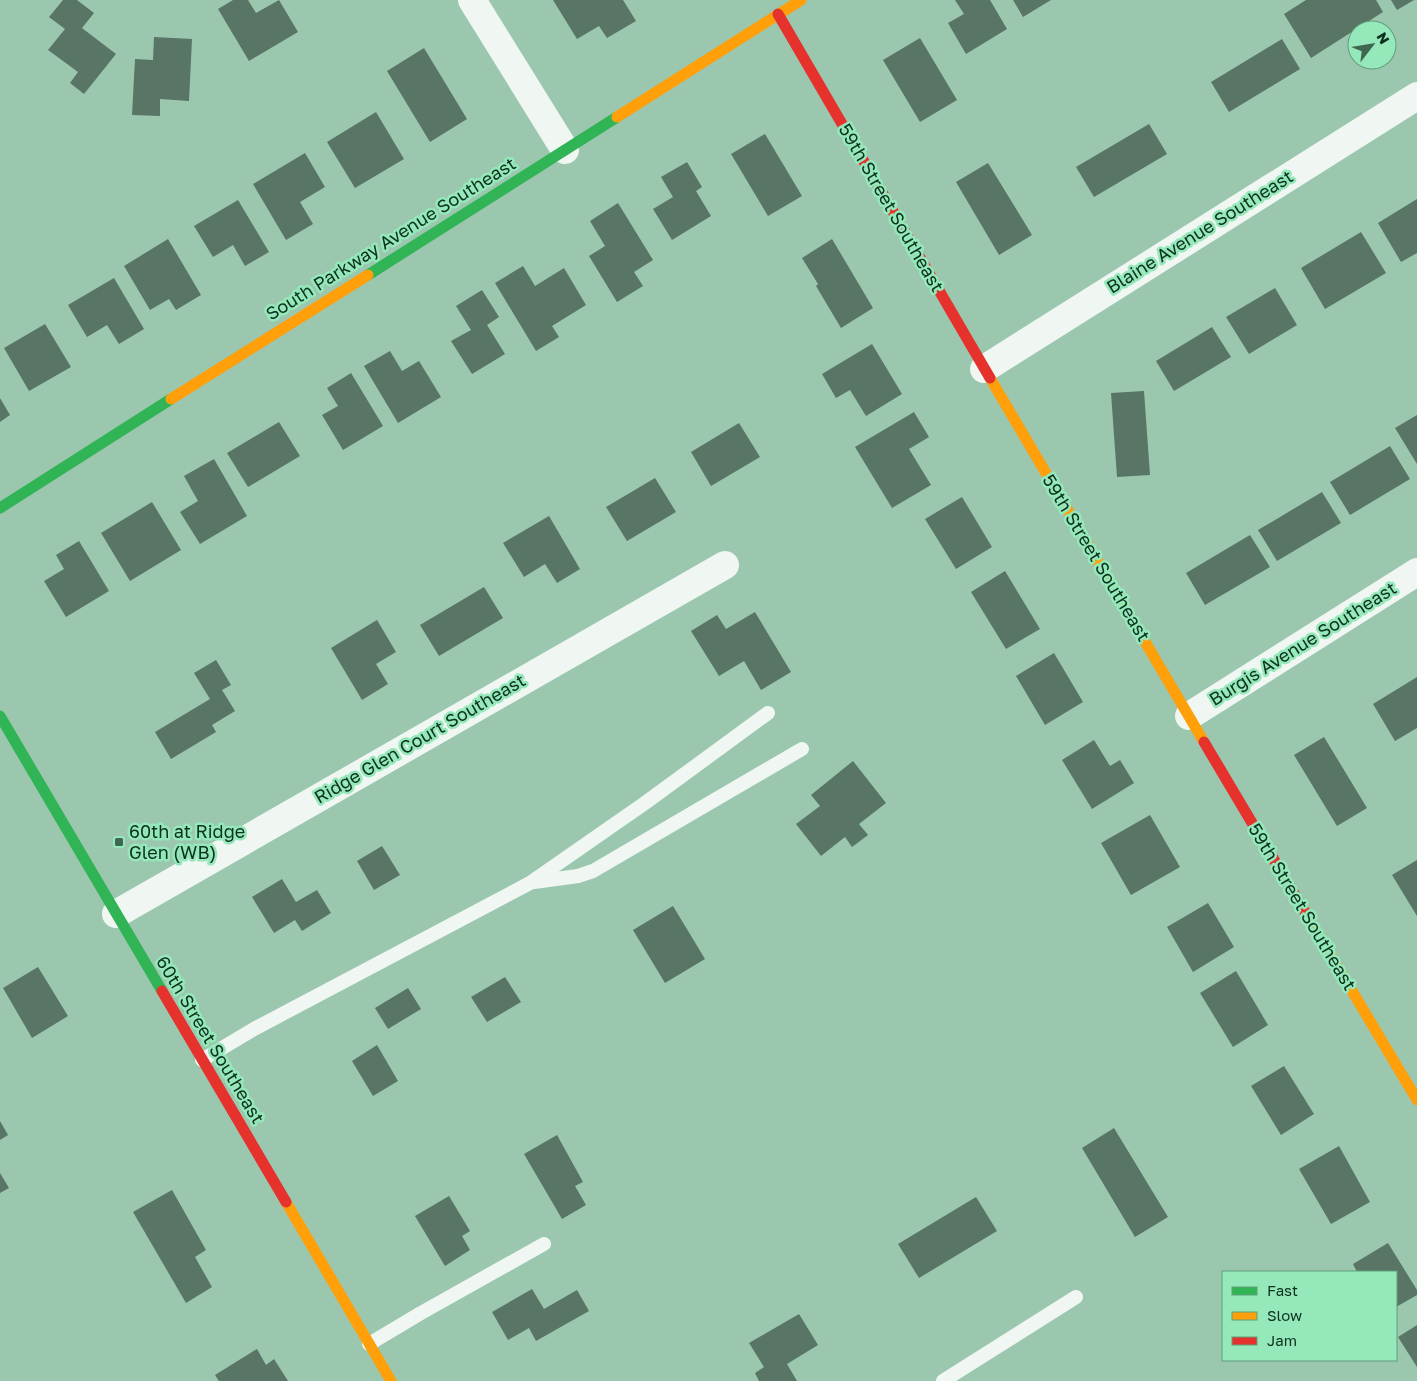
<svg xmlns="http://www.w3.org/2000/svg" width="1417" height="1381" font-family="'Golos Text',sans-serif">
<style>
.building{fill:#587566}
.lines{fill:none;stroke-linecap:round;stroke-linejoin:round}
.lane{stroke:#f0f7f3;stroke-width:14}
.street{stroke:#f0f7f3;stroke-width:28}
.fast{stroke:#30b455;stroke-width:11}
.slow{stroke:#ff9f0a;stroke-width:11}
.jam{stroke:#e5322d;stroke-width:11}
.poi-dot{fill:#3f6651;stroke:#95e8b9;stroke-width:2}
.labels{text-anchor:middle;stroke-width:5;stroke-linejoin:round;paint-order:stroke}
.street-label{font-size:18px;fill:#0d311f;stroke:#95e8b9}
.poi-label{font-size:18px;fill:#0d311f;stroke:#95e8b9;text-anchor:start}
</style>
<rect width="100%" height="100%" fill="#9bc7af"/>
<path class="building" d="M63,0H77L94,13L82,28L116,54L84,94L70,83L78,72L48,50L65,29L49,17Z
M233,0H248L256,13L279,0L298,32L249,61L218,9Z
M553,0H623L636,21L607,38L599,26L577,39Z
M955,0H990L1007,29L966,54L948,23L964,14Z
M1013,0H1051L1023,17Z
M1306,0H1376L1383,12L1311,58L1284,14Z
M1391,0H1414L1397,10Z
M154,37L192,39L189,101L160,99V116L132,115L135,59L153,60Z
M920,38L957,100L920,122L883,60Z
M1282,39L1300,69L1229,112L1211,82Z
M424,48L467,119L430,142L387,71Z
M376,112L404,159L355,188L327,142Z
M1149,124L1167,154L1094,197L1076,167Z
M765,134L802,196L768,216L731,154Z
M305,153L325,187L300,202L313,224L286,240L253,184Z
M687,162L702,187L696,191L711,216L672,240L653,209L673,197L661,177Z
M988,163L1032,235L999,255L956,182Z
M1417,199V253L1401,262L1378,223Z
M238,200L269,252L245,266L233,245L213,257L194,226Z
M618,203L653,260L634,272L643,286L617,302L589,256L605,246L590,221Z
M1361,232L1386,273L1325,309L1301,268Z
M168,239L201,295L176,310L169,299L150,310L124,266Z
M832,239L873,308L841,328L816,286L818,284L802,258Z
M523,266L535,286L564,268L586,305L552,326L559,337L536,351L495,283Z
M114,278L144,329L119,344L107,325L87,337L68,305Z
M1275,288L1297,325L1249,354L1226,317Z
M482,290L499,317L487,325L505,354L472,374L451,341L471,330L456,306Z
M45,324L71,367L29,391L4,348Z
M1212,327L1231,357L1174,391L1156,361Z
M872,344L902,394L866,416L850,390L836,398L822,374Z
M390,351L402,371L419,361L441,397L398,423L364,366Z
M351,373L383,426L343,450L322,415L338,406L327,388Z
M1144,391L1150,475L1117,477L1111,393Z
M0,398L10,415L0,422Z
M914,412L929,437L909,449L931,485L892,508L855,447Z
M1417,415V464L1395,428Z
M279,422L300,456L248,487L227,453Z
M739,423L760,457L711,486L691,452Z
M1390,446L1410,479L1350,515L1330,482Z
M214,459L247,516L200,544L180,512L198,501L184,476Z
M655,478L676,512L627,541L606,507Z
M1322,492L1341,523L1277,561L1258,530Z
M962,497L992,547L956,569L925,519Z
M152,502L181,550L130,581L101,533Z
M549,516L580,569L557,583L545,564L524,577L503,543Z
M1250,535L1270,567L1205,605L1186,573Z
M79,541L109,591L66,617L44,581L64,569L56,555Z
M1005,571L1040,629L1006,649L971,592Z
M484,587L503,618L439,656L420,625Z
M755,612L791,672L761,690L744,661L719,676L691,631L717,615L726,629Z
M377,620L396,652L376,664L388,684L362,700L331,648Z
M1054,653L1083,702L1045,725L1016,676Z
M216,660L231,685L222,690L235,711L212,725L216,732L171,759L155,732L210,699L194,673Z
M1417,677V728L1395,741L1373,704Z
M1324,737L1367,808L1337,826L1294,755Z
M1094,740L1110,766L1120,760L1134,783L1092,809L1062,760Z
M853,761L886,803L859,824L868,835L852,847L845,837L821,856L796,824L820,806L811,795Z
M1150,815L1180,867L1131,895L1101,843Z
M382,846L400,875L374,890L357,861Z
M1417,860V916L1392,875Z
M282,879L296,902L317,890L331,913L302,931L295,920L274,933L252,897Z
M1208,903L1234,947L1193,972L1167,927Z
M673,906L705,959L665,983L633,930Z
M38,967L68,1016L32,1038L3,988Z
M1236,971L1268,1025L1233,1047L1200,993Z
M505,977L521,1002L487,1022L471,997Z
M408,988L421,1009L388,1029L375,1008Z
M377,1045L398,1081L373,1096L352,1061Z
M1284,1066L1314,1114L1281,1135L1251,1086Z
M0,1121L8,1135L0,1140Z
M1114,1128L1168,1217L1135,1237L1082,1148Z
M557,1135L583,1182L575,1186L586,1205L562,1219L524,1154Z
M1339,1146L1370,1202L1331,1224L1299,1169Z
M0,1173L9,1188L0,1193Z
M172,1190L206,1250L195,1257L212,1287L186,1303L133,1212Z
M449,1196L470,1231L462,1236L470,1250L445,1266L415,1216Z
M976,1197L997,1231L919,1278L898,1244Z
M1388,1243L1417,1290V1295L1396,1307V1272H1357L1353,1264Z
M532,1289L544,1309L577,1290L589,1311L536,1341L529,1328L508,1340L492,1312Z
M799,1314L818,1345L787,1364L797,1381H759L755,1373L764,1367L749,1343Z
M1417,1325V1367L1398,1337Z
M257,1349L266,1365L274,1359L288,1381H219L215,1375Z"/>
<g class="lines">
<path class="lane" d="M534,882L578,876L593,871L802,749
M202,1060L254,1029L530,883L645,803L768,713
M369,1344L421,1313L544,1244
M943,1381L1076,1297"/>
<path class="street" d="M472,0L565,150
M984,369L1417,96
M1189,716L1417,572
M116,914L725,565"/>
<path class="fast" d="M368,275L617,117
M0,508L171,399
M0,716L162,991"/>
<path class="slow" d="M617,117L801,0
M990,378L1204,742
M171,399L368,275
M1311,922L1417,1100
M286,1202L391,1381"/>
<path class="jam" d="M778,14L990,378
M1204,742L1311,922
M162,991L286,1202"/>
</g>
<rect class="poi-dot" x="114" y="837" width="10" height="10" rx="2.5"/>
<g class="labels">
<g class="street-label">
<text transform="translate(891 208) rotate(60)" y="6">59th Street Southeast</text>
<text transform="translate(1200 232) rotate(-32)" y="6">Blaine Avenue Southeast</text>
<text transform="translate(391 239) rotate(-32)" y="6">South Parkway Avenue Southeast</text>
<text transform="translate(1096 558) rotate(59)" y="6">59th Street Southeast</text>
<text transform="translate(1303 644) rotate(-32)" y="6">Burgis Avenue Southeast</text>
<text transform="translate(420 739) rotate(-30)" y="6">Ridge Glen Court Southeast</text>
<text transform="translate(1302 907) rotate(59)" y="6">59th Street Southeast</text>
<text transform="translate(210 1040) rotate(59)" y="6">60th Street Southeast</text>
</g>
<g class="poi-label">
<text x="129" y="838">60th at Ridge<tspan x="129" dy="21">Glen (WB)</tspan></text>
</g>
</g>
<rect x="1222" y="1271" width="175" height="90" fill="#95e8b9" stroke="#5f9f7b"/>
<rect x="1232" y="1287" width="25" height="8" fill="#30b455" stroke="#5f9f7b"/>
<text x="1267" y="1296" font-size="15" fill="#0d311f">Fast</text>
<rect x="1232" y="1312" width="25" height="8" fill="#ff9f0a" stroke="#5f9f7b"/>
<text x="1267" y="1321" font-size="15" fill="#0d311f">Slow</text>
<rect x="1232" y="1337" width="25" height="8" fill="#e5322d" stroke="#5f9f7b"/>
<text x="1267" y="1346" font-size="15" fill="#0d311f">Jam</text>
<g transform="translate(1372 45) rotate(59)"><circle r="24" fill="#95e8b9" stroke="#5f9f7b"/>
<path d="M0-4L9 19L0 12L-9 19Z" fill="#3f6651"/>
<text y="-8" font-size="14" font-weight="bold" text-anchor="middle" fill="#0d311f">N</text>
</g>
</svg>
